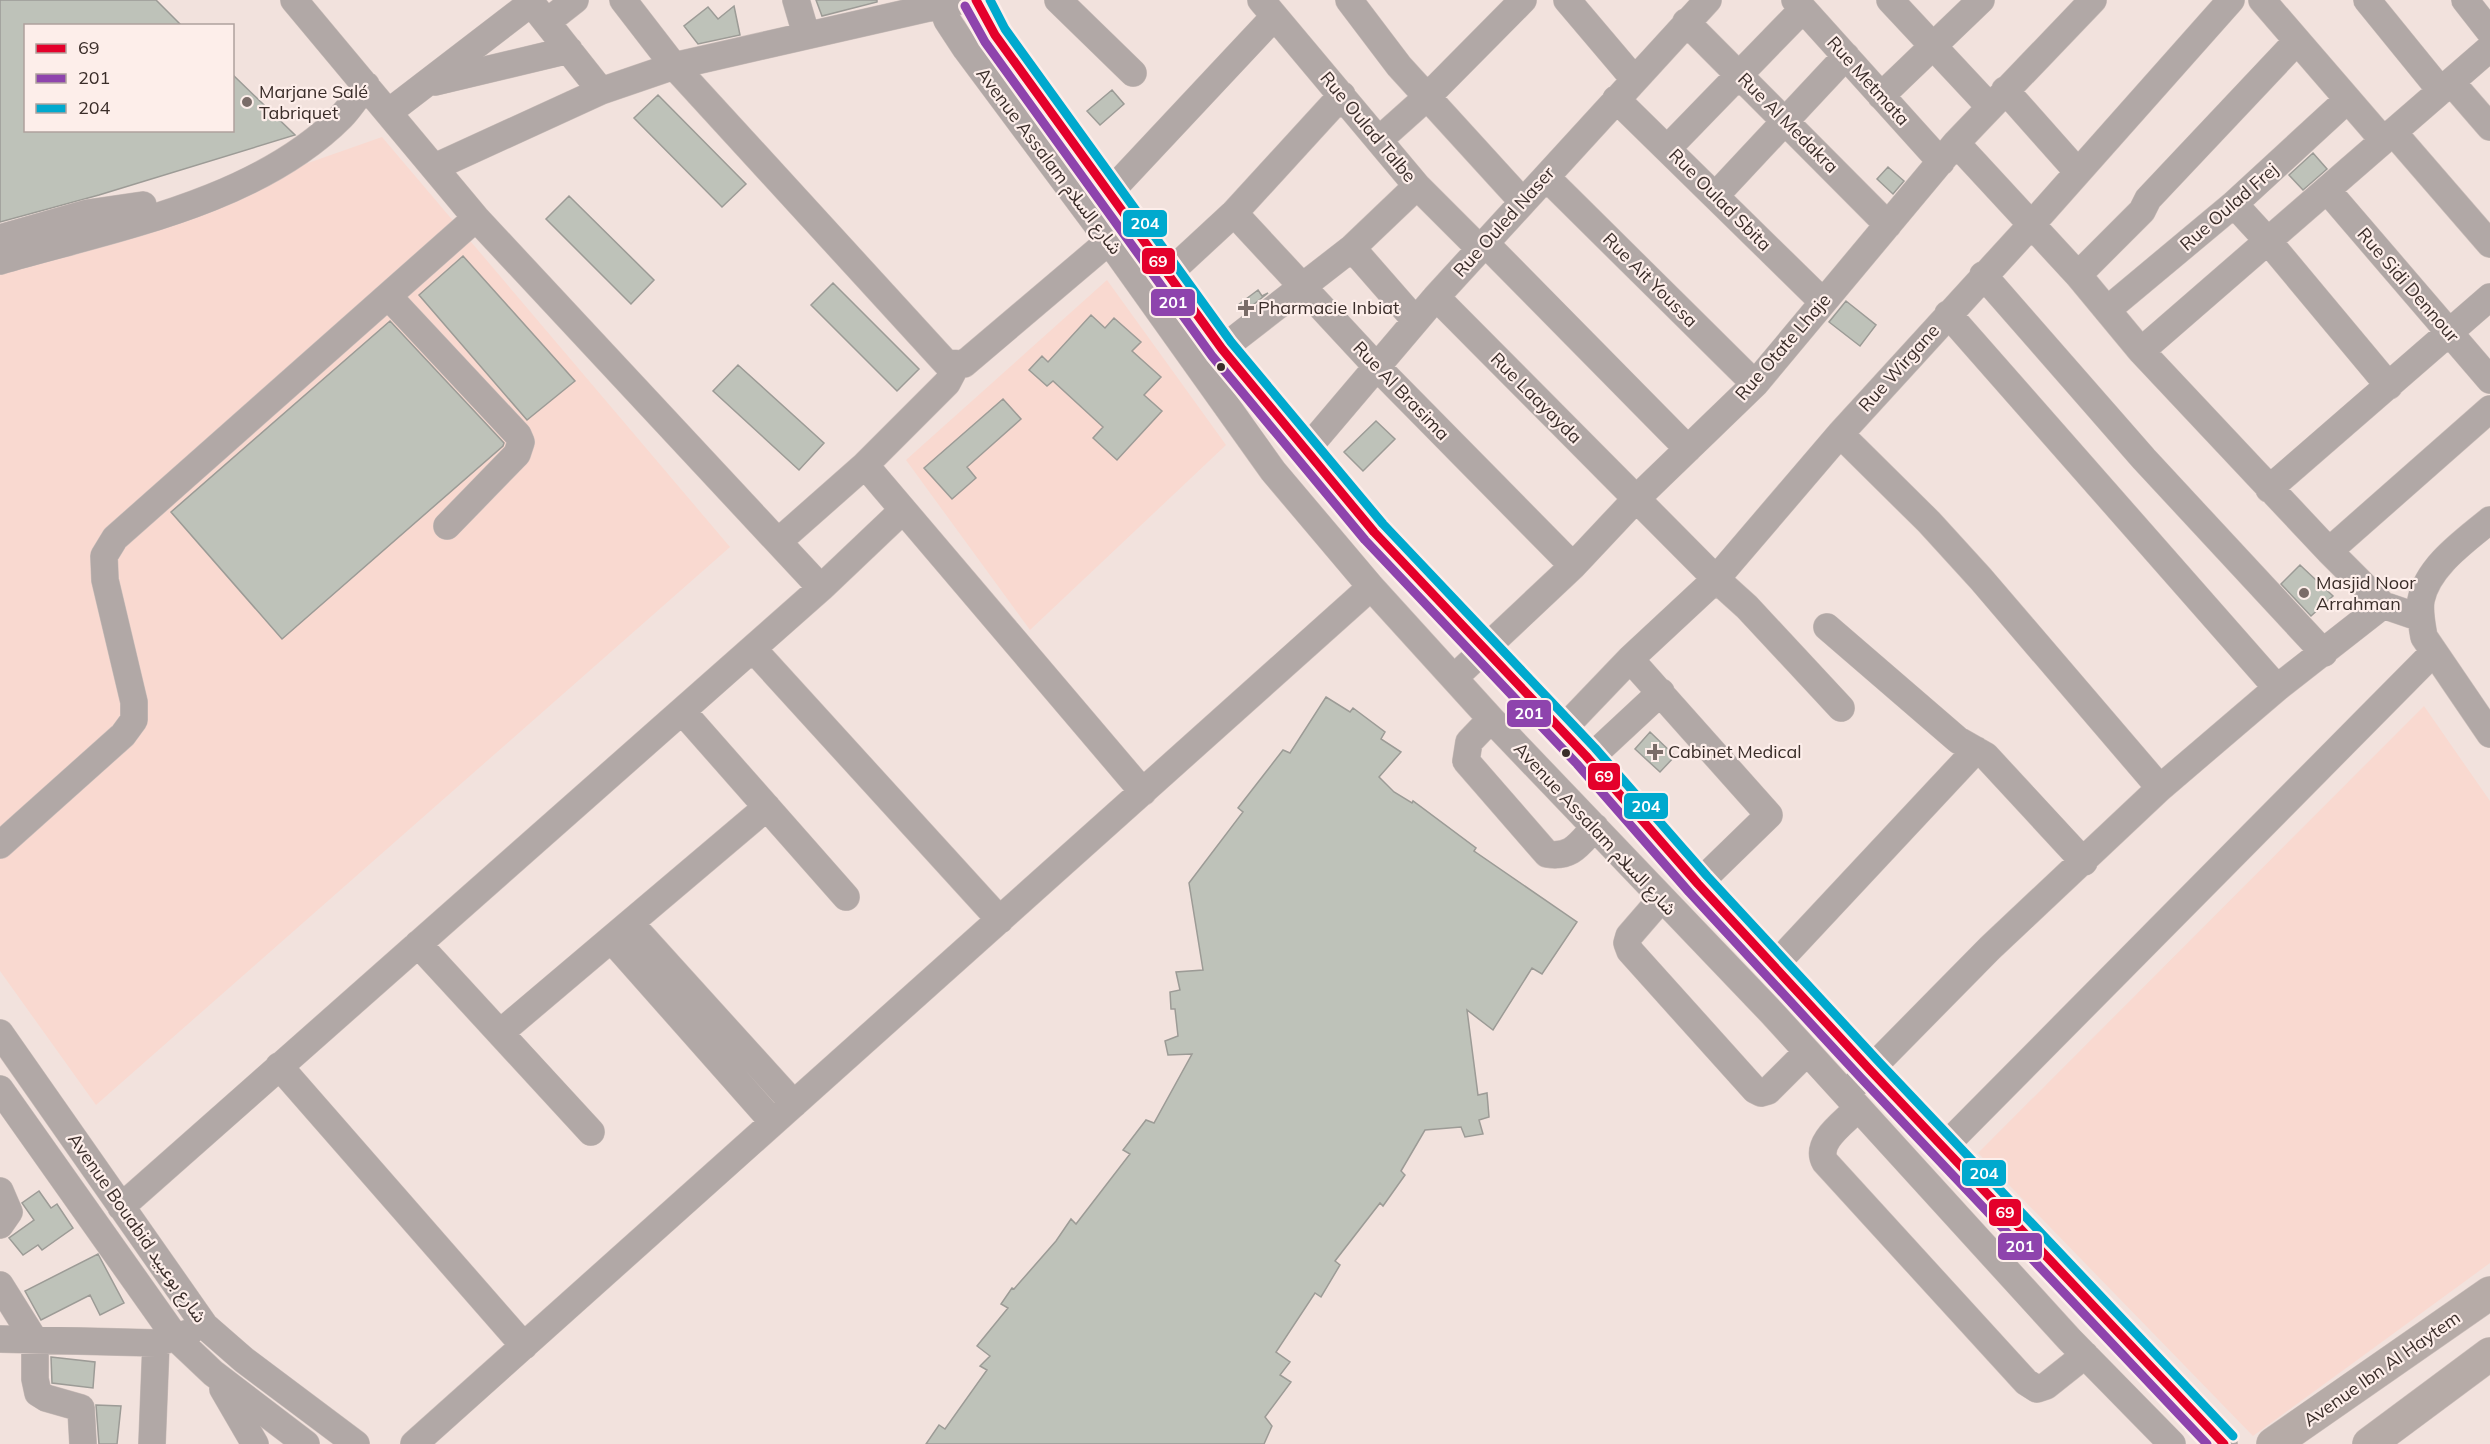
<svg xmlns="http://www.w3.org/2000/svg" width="2490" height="1444" font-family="Mulish,'Noto Sans Arabic',sans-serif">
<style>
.built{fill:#f9d9d0}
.building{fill:#bec2b9;stroke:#9c9b96;stroke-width:1.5}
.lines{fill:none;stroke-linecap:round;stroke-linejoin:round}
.minor-casing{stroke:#ccbfbb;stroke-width:28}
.major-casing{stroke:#ccbfbb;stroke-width:34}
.minor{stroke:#b1a8a6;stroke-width:27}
.major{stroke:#b6aba7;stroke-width:33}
.bus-1-casing{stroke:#fdeeea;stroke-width:14}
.bus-2-casing{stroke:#fdeeea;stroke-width:14}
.bus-3-casing{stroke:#fdeeea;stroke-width:14}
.bus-1{stroke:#e4002b;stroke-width:9}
.bus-2{stroke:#8e44ad;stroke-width:9}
.bus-3{stroke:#00a9ce;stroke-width:9}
.poi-dot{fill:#7a6c68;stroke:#fdeeea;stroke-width:2}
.bus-dot{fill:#3a2d29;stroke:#fdeeea;stroke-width:2}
.labels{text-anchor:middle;stroke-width:4.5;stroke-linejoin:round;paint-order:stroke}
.street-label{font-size:18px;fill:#3a2d29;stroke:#fdeeea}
.poi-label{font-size:18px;fill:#3a2d29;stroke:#fdeeea;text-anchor:start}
.line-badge{stroke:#fdeeea;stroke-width:2}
.badge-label{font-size:16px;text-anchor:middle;font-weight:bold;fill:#fff}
</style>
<rect width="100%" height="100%" fill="#f2e2dd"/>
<path class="built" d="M382,137L730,547L96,1105L0,971V271Z
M1107,280L1226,445L1030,630L906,460Z
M2424,706L2490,801V1263L2253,1436L1978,1153Z"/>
<path class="building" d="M0,0H156L182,26H26V130H232V74L295,135L99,195L0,222Z
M816,0H877V2L822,16Z
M734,6L740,35L698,44L684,26L708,7L718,19Z
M1112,90L1124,104L1100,125L1087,111Z
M658,95L746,184L722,207L634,118Z
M2313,153L2327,169L2303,190L2289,175Z
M1888,167L1904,181L1893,194L1877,179Z
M569,196L654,280L631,304L546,219Z
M463,256L575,381L527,420L419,295Z
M833,283L919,369L897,391L811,305Z
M1258,290L1262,296L1268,293L1244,312L1238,305Z
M1846,301L1876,325L1860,346L1829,322Z
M1091,315L1105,328L1114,318L1141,342L1132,351L1161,377L1144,395L1162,411L1117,460L1093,438L1103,427L1053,381L1047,386L1029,370L1042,356L1048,362Z
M390,321L504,443L503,446L282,639L171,512Z
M738,365L824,443L799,470L713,391Z
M1003,399L1021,419L967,467L976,478L952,499L924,468Z
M1376,421L1395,439L1363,471L1344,452Z
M2300,565L2333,596L2311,616L2281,584Z
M1326,697L1350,712L1353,708L1385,732L1381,739L1401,752L1379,777L1394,792L1412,803L1413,801L1476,848L1474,851L1577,922L1542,974L1532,968L1493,1030L1467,1010L1478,1095L1487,1093L1489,1117L1479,1120L1483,1134L1465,1137L1461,1127L1425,1130L1401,1171L1405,1175L1383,1206L1380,1203L1335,1261L1340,1265L1321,1297L1315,1293L1276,1352L1290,1362L1280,1375L1291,1382L1265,1417L1272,1426L1264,1444H926L939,1425L945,1429L987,1370L980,1366L990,1356L977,1346L1008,1308L1001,1304L1012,1288L1014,1289L1056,1241L1071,1219L1076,1224L1130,1154L1123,1150L1146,1120L1154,1123L1192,1054L1168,1055L1165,1041L1178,1036L1175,1009H1171L1170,992L1180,990L1176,972L1203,970L1189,883L1243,812L1238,808L1283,750L1290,753Z
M1650,732L1675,756L1660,772L1635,749Z
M39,1191L51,1208L57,1204L73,1228L42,1250L38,1245L23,1255L9,1238L34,1220L22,1203Z
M98,1254L124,1303L100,1315L90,1295L41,1320L25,1291Z
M51,1357L95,1362L93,1388L52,1383Z
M96,1405L121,1406L117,1444H99Z"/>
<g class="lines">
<g class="minor-casing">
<path id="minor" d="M294,0L476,218L821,588
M529,0L601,91
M623,0L674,66L946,363L964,364L1109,241
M796,0L806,34
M940,0L947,20L966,49L1109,241L1273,471L1371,587L1491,719L1772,1013L2069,1339L2172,1444
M976,0L995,35L1222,349L1374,532L1430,594L1586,756L1698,884L1870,1070L2224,1444
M1058,0L1133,73
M1261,0L1417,186L1480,249
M1349,0L1399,66L1523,202
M1567,0L1634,79
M1795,0L1941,162
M1890,0L1990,107
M2262,0L2383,140
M2367,0L2441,91
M2465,0L2490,32
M547,22L575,0
M1686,22L1888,225
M435,82L569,50
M2451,82L2490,127
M2005,90L2077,171
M1881,96L1981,0
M1616,99L1822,301
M389,112L531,3
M2393,132L2490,244
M1379,140L1426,98L1523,0
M1956,143L2078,275L2141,351L2329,551L2383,605L2421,618
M1667,149L1803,9
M435,167L601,91L674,66L959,1
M1546,177L1755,384
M2327,190L2490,380
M1110,192L1274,17
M1716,195L1846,56
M2234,204L2268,241L2389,386
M1234,213L1377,367L1573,566
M0,238L88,213L143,205
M1485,243L1688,449
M1352,248L1415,320
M0,261C113,228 255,203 341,117C350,108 358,95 366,85
M1167,275L1234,213L1342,95
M1983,275L2144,459L2324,653
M2078,275L2142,211L2148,199L2296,42
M388,296L518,435L521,442L517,454L447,526
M1436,297L1716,579L1747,607L1841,708
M2107,310L2234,204L2347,100
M1948,314L2277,688
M1222,349L1352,248L1417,186
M2141,351L2490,48
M1840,434L1929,522L1981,579L2160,788
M1307,449L1436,297L1708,0
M865,465L947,383L956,366
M2269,489L2490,297
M2490,520C2465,541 2428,566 2421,600C2419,612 2422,625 2424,637L2490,734
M779,541L865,465L1143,792
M2329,551L2490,409
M1827,627L1958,740L1986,756L2084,862
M753,649L1000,920
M1630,659L1769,815L1698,884
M1455,677L1573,566L1636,499L1755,384L1956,143L2093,0
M682,711L846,897
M1491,719L1469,742L1466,761L1547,854C1572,858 1579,844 1595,827
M1562,730L1630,659L1716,579L1840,434L2032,224L2231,0
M1589,759L1661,692
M0,845L123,735L134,720V702L105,580L104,556L115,538L476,218
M1661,899L1629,936L1627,943L1630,951L1755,1090L1761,1093L1768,1091L1807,1052
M630,923L794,1104
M611,939L773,1122
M418,944L591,1132
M1775,965L1976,750
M0,1033L205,1326L244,1360L356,1444
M500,1033L767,807
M279,1066L524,1346
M1858,1082L1990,948L2160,788L2277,688L2383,605
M0,1089L176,1338L213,1373L306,1444
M1858,1108C1845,1122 1814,1142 1825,1162L2026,1382L2037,1389L2046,1386L2085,1355
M1944,1147L2434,652
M0,1191L9,1212L0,1225
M121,1207L821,588L902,511
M0,1285L35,1341V1379L38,1393L46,1398L81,1408L83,1444
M0,1339L156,1343L189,1333
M223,1389L255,1444
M152,1444L156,1343
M414,1444L1371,587"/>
</g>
<g class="major-casing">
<path id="major" d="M2273,1444L2490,1293
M2369,1444L2490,1354"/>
</g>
<use href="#minor" class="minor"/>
<use href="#major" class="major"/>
<g class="bus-1-casing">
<path id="bus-1" d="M976,0L995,35L1222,349L1374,532L1586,756L1698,884L1870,1070L2224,1444"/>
</g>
<g class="bus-2-casing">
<path id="bus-2" d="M965,6L985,42L1212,356L1365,540L1577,764L1689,892L1861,1078L2207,1444"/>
</g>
<g class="bus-3-casing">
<path id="bus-3" d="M990,0L1005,29L1231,342L1383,524L1595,748L1707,876L1879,1062L2233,1436"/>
</g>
<use href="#bus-1" class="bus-1"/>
<use href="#bus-2" class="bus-2"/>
<use href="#bus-3" class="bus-3"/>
</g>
<g class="poi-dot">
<circle cx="247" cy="102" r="6"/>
<path d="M1243 299h6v6h6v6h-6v6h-6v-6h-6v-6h6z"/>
<circle cx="2304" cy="593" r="6"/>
<path d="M1652 743h6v6h6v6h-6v6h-6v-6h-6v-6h6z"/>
</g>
<g class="bus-dot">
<circle cx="1221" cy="367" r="5"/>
<circle cx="1566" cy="753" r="5"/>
</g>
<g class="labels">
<g class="street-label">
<text transform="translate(1868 81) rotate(48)" y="6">Rue Metmata</text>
<text transform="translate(1788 123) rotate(45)" y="6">Rue Al Medakra</text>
<text transform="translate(1368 127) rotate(50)" y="6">Rue Oulad Talbe</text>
<text transform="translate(1049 161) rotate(53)" y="6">Avenue Assalam شارع السلام</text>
<text transform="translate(1720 200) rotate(45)" y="6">Rue Oulad Sbita</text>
<text transform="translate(2229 207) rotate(-41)" y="6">Rue Oulad Frej</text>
<text transform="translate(1504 222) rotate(-48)" y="6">Rue Ouled Naser</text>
<text transform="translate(1650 280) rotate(45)" y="6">Rue Ait Youssa</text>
<text transform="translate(2408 285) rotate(49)" y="6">Rue Sidi Dennour</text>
<text transform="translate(1783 347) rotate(-49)" y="6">Rue Otate Lhaje</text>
<text transform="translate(1899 368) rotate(-48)" y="6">Rue Wirgane</text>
<text transform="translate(1401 391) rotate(46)" y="6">Rue Al Brasima</text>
<text transform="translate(1536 398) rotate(45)" y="6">Rue Laayayda</text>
<text transform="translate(1595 829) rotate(47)" y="6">Avenue Assalam شارع السلام</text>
<text transform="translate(137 1228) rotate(55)" y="6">Avenue Bouabid شارع بوعبيد</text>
<text transform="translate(2382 1369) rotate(-35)" y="6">Avenue Ibn Al Haytem</text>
</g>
<g class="poi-label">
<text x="259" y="98">Marjane Salé<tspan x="259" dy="21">Tabriquet</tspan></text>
<text x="1258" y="314">Pharmacie Inbiat</text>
<text x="2316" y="589">Masjid Noor<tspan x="2316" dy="21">Arrahman</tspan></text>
<text x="1668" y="758">Cabinet Medical</text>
</g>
</g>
<g class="line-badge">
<rect x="1122" y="209" width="46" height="29" rx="6" fill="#00a9ce"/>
<rect x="1141" y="247" width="35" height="28" rx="6" fill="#e4002b"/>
<rect x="1150" y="288" width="46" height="29" rx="6" fill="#8e44ad"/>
<rect x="1506" y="699" width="46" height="29" rx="6" fill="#8e44ad"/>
<rect x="1587" y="762" width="34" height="29" rx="6" fill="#e4002b"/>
<rect x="1623" y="792" width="46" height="28" rx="6" fill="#00a9ce"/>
<rect x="1961" y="1159" width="46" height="28" rx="6" fill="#00a9ce"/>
<rect x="1988" y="1198" width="34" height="29" rx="6" fill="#e4002b"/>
<rect x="1997" y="1232" width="46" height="29" rx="6" fill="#8e44ad"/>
</g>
<g class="badge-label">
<text x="1145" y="229">204</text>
<text x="1158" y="267">69</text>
<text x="1173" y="308">201</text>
<text x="1529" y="719">201</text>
<text x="1604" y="782">69</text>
<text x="1646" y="812">204</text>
<text x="1984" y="1179">204</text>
<text x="2005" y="1218">69</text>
<text x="2020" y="1252">201</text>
</g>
<rect x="24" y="24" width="210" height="108" fill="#fdeeea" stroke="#afa19d" stroke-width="1.5"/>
<rect x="36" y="44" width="30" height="9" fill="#e4002b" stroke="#afa19d" stroke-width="1.5"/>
<text x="78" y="54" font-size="18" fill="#3a2d29">69</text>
<rect x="36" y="74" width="30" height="9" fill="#8e44ad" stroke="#afa19d" stroke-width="1.5"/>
<text x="78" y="84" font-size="18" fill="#3a2d29">201</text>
<rect x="36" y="104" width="30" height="9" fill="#00a9ce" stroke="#afa19d" stroke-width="1.5"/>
<text x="78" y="114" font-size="18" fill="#3a2d29">204</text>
</svg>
